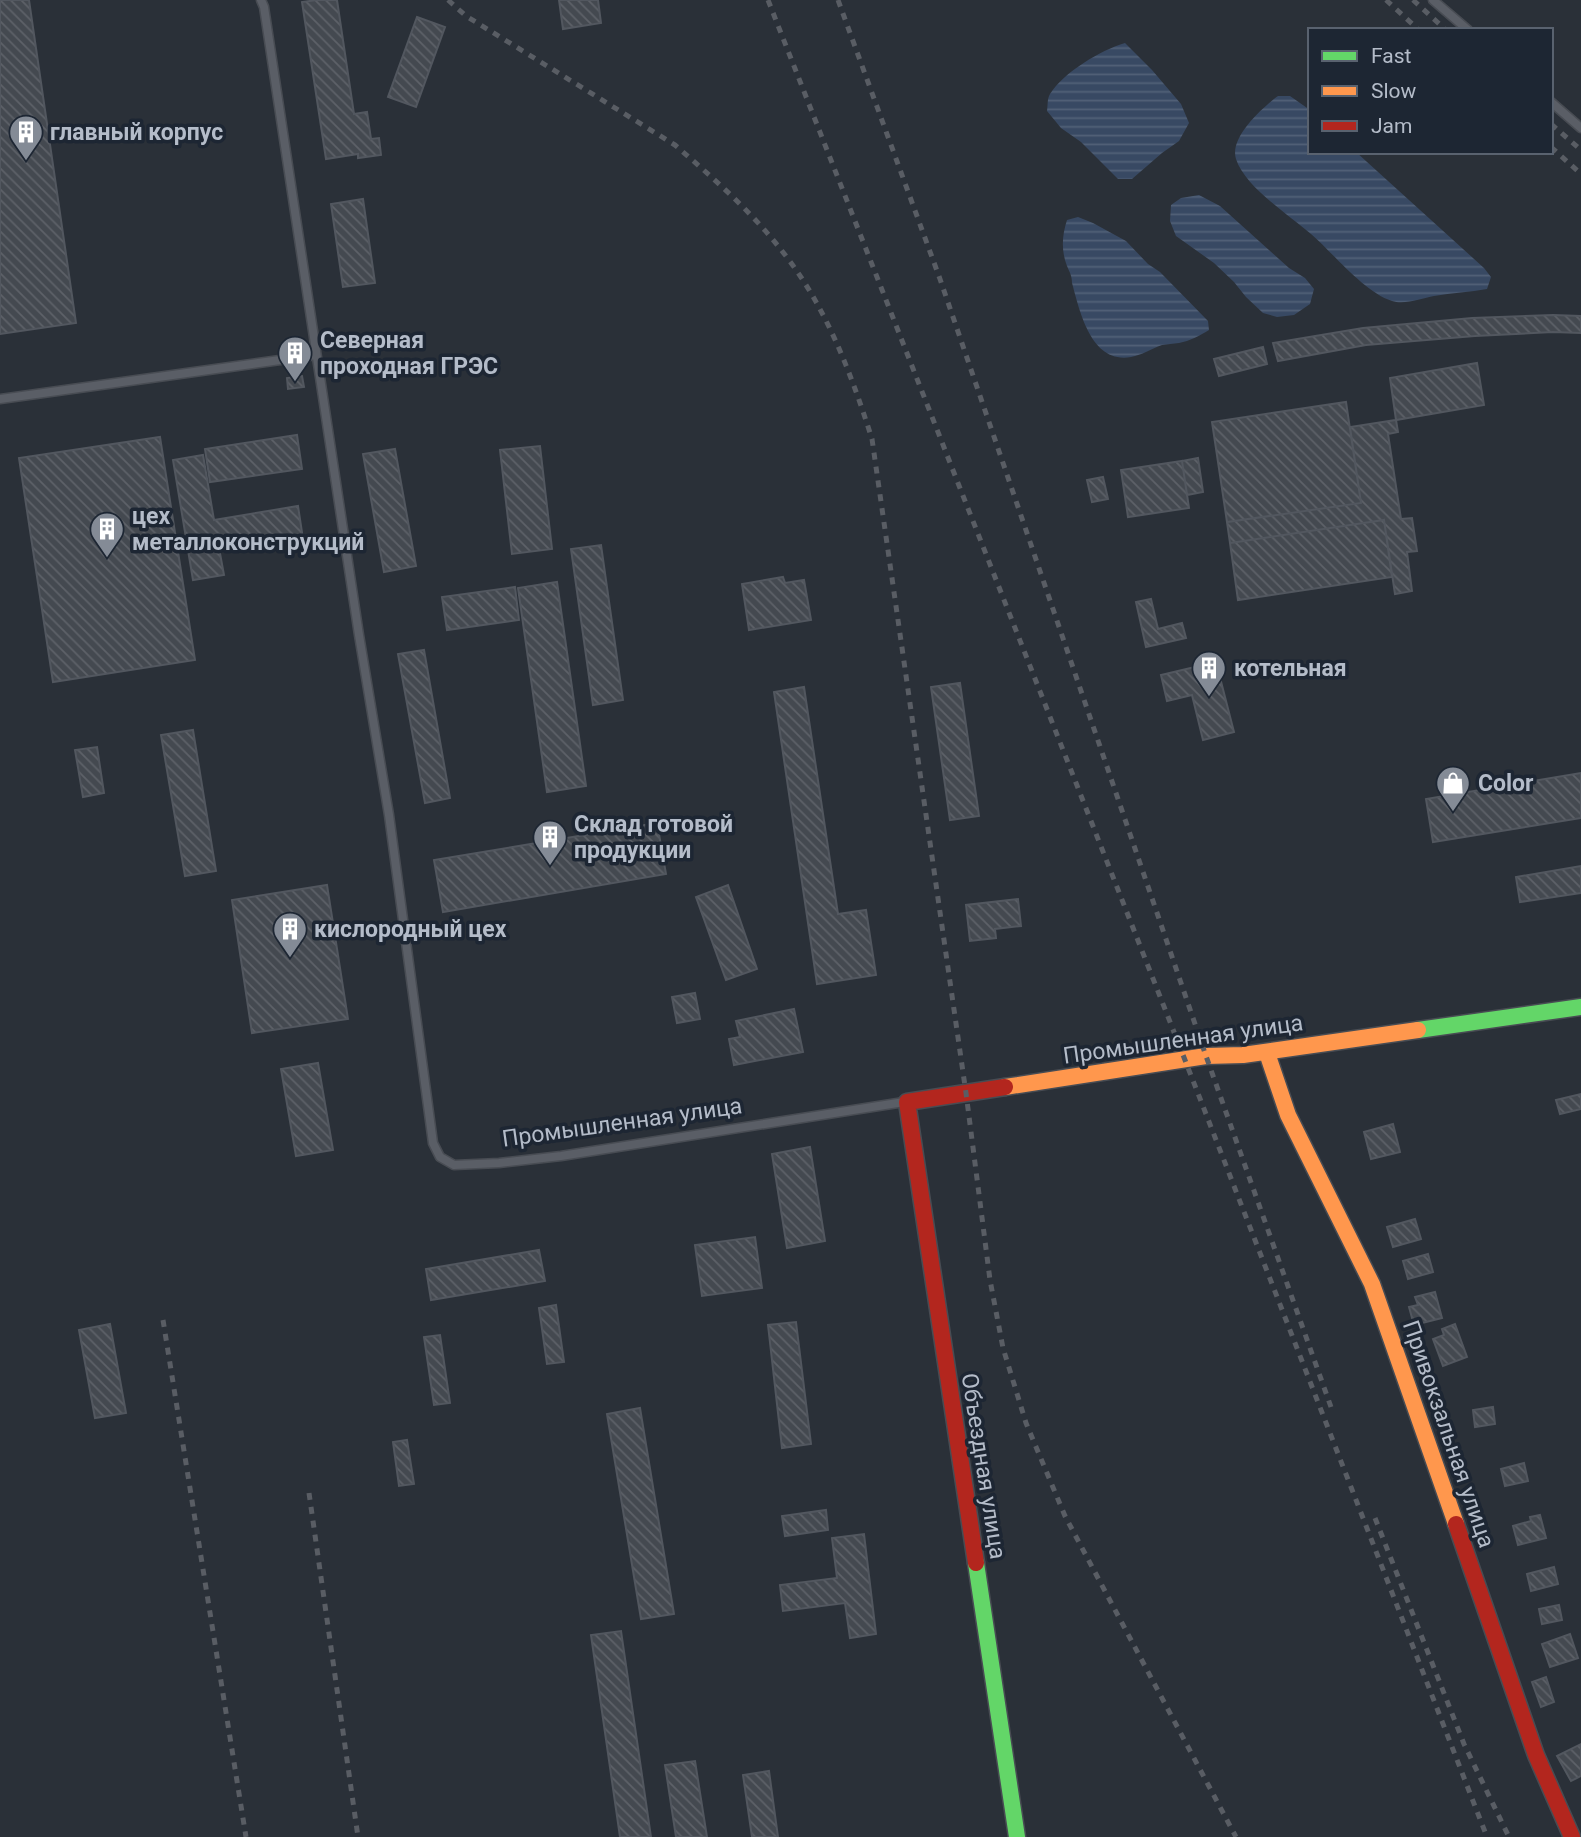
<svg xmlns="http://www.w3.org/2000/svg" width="1581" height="1837" font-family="Roboto,sans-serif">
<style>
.water{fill:url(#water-rules)}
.building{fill:url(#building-back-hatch);stroke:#52575f;stroke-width:2}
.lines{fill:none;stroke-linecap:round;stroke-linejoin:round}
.lane-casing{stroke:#484c53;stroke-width:11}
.fast-casing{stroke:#484c53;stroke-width:19}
.slow-casing{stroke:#484c53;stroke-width:19}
.jam-casing{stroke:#484c53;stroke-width:19}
.lane{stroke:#5a5e66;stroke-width:8}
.fast{stroke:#63d668;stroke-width:16}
.slow{stroke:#ff974d;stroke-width:16}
.jam{stroke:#b3261e;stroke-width:16}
.rail{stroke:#595d64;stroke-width:5;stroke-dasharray:7 7;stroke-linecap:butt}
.labels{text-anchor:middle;stroke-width:7;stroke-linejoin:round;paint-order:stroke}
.poi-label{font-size:23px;font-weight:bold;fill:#b4bcc9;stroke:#1d2633;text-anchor:start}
.street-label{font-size:23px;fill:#b4bcc9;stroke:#1d2633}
</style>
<defs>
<pattern id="water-rules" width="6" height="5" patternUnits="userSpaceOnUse" patternTransform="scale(1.75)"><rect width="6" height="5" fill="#384963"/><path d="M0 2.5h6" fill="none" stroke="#526178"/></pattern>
<pattern id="building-back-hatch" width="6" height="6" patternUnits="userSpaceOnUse" patternTransform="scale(1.75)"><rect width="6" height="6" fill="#444950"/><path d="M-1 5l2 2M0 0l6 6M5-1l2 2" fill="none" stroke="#5d6168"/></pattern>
</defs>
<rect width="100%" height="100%" fill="#2a3038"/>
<path class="water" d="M1125,43L1152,70L1181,104L1189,123L1179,141L1162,153L1132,179H1118L1081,142L1061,128L1047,111C1048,105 1047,99 1050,94C1064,72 1101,50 1125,43Z
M1278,96H1290L1310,110V152H1356L1484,268L1491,277L1487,289C1470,292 1452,293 1434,296C1422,298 1405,305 1392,301C1364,292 1333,253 1311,234C1289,215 1245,187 1236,159C1229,137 1263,107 1278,96Z
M1199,195L1220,206L1289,268L1305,278L1314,289L1310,304L1294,315L1277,317L1263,313L1246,297L1234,282L1214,263L1176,236L1170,221L1171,205L1181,198Z
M1078,217L1093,223L1126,241L1148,264L1160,272L1208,321L1209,330C1199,336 1190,341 1179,343C1173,344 1167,344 1162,345C1151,349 1142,355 1131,357C1091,364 1080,312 1072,283C1072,276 1070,273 1067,266C1061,251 1062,235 1067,220Z"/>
<path class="building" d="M0,0H29L76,323L0,334Z
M317,0H337L354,114L367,112L371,139L379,138L381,155L358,158V154L326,159L302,2Z
M559,0H598L601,23L563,29Z
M417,17L445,27L416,107L388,97Z
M363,199L375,283L343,287L331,204Z
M1553,315L1581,316V333L1553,332L1475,336L1366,345L1278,361L1273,343L1363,328L1472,318Z
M1263,347L1267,364L1219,376L1214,359Z
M1477,363L1484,405L1396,420L1390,378Z
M302,376L304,387L288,389L287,378Z
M1346,402L1361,503L1227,522L1212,422Z
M1396,420L1398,432L1388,434L1401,519L1412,518L1417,551L1407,552L1412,591L1395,594L1384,520L1230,543L1227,522L1361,503L1350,427Z
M297,435L302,469L210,482L205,449Z
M160,437L195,660L53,682L19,458Z
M540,446L552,549L512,554L500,450Z
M395,449L416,566L384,572L363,454Z
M203,455L214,520L298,506L303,539L232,551L231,546L219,548L224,575L193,580L173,460Z
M1198,458L1203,492L1187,495L1182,461Z
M1182,461L1189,508L1128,517L1121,470Z
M1103,477L1108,499L1092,502L1087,480Z
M1384,520L1392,577L1238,600L1230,543Z
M601,545L623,700L593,705L571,549Z
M783,577L785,583L804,580L811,620L749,630L742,584Z
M557,582L586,786L547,792L518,588Z
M515,587L519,620L447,630L442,597Z
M1151,599L1158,629L1182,623L1186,638L1146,647L1136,602Z
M424,650L450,798L425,803L398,654Z
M1216,662L1234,732L1203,740L1192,695L1167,701L1161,675Z
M960,683L979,816L950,820L931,687Z
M804,687L838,914L866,910L876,975L817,984L774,692Z
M193,730L216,871L185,876L161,735Z
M97,747L104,793L83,797L75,750Z
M1581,773V818L1433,842L1426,799Z
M657,823L666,874L443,912L434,860Z
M1581,866V893L1520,902L1516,877Z
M327,885L348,1019L252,1033L232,900Z
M728,885L757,969L726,980L696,897Z
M1018,899L1021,926L995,929L996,938L970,941L966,905Z
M695,993L700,1019L677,1023L672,997Z
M794,1009L803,1052L734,1065L729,1039L740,1037L736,1021Z
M318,1063L333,1150L296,1156L281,1069Z
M1581,1094V1109L1560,1114L1556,1100Z
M1393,1124L1400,1152L1371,1159L1364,1132Z
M810,1147L825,1241L787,1248L772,1154Z
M1415,1219L1421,1239L1393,1247L1387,1227Z
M755,1237L762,1288L702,1296L695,1245Z
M539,1250L545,1281L431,1300L426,1269Z
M1428,1254L1433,1272L1408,1279L1403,1261Z
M1435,1292L1442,1318L1414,1325L1409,1307L1418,1305L1415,1297Z
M556,1305L564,1362L547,1364L539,1308Z
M796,1322L811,1444L782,1448L768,1325Z
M110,1324L126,1413L95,1418L79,1330Z
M1455,1324L1467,1357L1443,1366L1433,1339L1444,1335L1442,1329Z
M440,1335L450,1403L434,1405L424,1337Z
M1493,1407L1495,1424L1475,1427L1473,1410Z
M640,1408L674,1614L641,1619L607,1414Z
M407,1440L414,1484L399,1486L393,1442Z
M1524,1463L1528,1481L1505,1486L1501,1469Z
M826,1510L828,1530L785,1536L782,1516Z
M1540,1515L1546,1538L1518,1545L1513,1526L1531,1521L1530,1517Z
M864,1534L876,1634L850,1638L845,1603L783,1611L780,1585L837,1578L832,1538Z
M1554,1567L1558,1584L1531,1591L1527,1574Z
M1559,1605L1562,1620L1542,1624L1539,1609Z
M621,1631L651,1837H620L591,1635Z
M1570,1634L1578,1658L1550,1667L1542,1644Z
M1546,1677L1554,1702L1541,1707L1532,1682Z
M1581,1744V1776L1571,1781L1557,1756Z
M695,1761L707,1837H676L665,1765Z
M769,1771L778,1837H752L743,1775Z"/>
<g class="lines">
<g class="lane-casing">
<path id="lane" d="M261,0L264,7L359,635L389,815L433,1143L440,1157L454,1165L499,1163L561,1156L904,1102
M1433,0L1468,30
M1551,102L1581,128
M0,399L316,355"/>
</g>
<g class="fast-casing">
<path id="fast" d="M1418,1030L1581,1007
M976,1563L1017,1837"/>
</g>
<g class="slow-casing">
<path id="slow" d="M1267,1053L1288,1115L1372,1284L1456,1524
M1005,1087L1206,1056L1243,1055L1418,1030"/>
</g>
<g class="jam-casing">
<path id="jam" d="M1456,1524L1536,1755L1572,1837
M976,1563L907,1102L1005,1087"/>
</g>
<use href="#lane" class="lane"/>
<use href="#fast" class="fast"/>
<use href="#slow" class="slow"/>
<use href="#jam" class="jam"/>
<path class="rail" d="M448,0L466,16L505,40L675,145C713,178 751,211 782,251C826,306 851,373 872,439L966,1093L990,1280L1003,1348L1026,1423L1065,1516L1236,1837
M768,0L1185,1060L1487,1837
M838,0L940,279L1206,1056L1331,1407
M1386,0L1419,30
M1413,0L1446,30
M1551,124L1581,150
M1551,147L1581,174
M163,1320L246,1837
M309,1493L358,1837
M1375,1518L1464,1744L1509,1837"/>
</g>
<defs>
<g id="building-pin" transform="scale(1.75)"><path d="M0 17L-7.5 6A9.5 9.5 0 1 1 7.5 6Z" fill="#848b96" stroke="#1d2633"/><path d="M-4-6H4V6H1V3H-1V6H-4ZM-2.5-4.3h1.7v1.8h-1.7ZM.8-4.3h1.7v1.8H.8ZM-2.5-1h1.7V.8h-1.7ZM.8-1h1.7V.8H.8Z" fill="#fff"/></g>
<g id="shop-pin" transform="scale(1.75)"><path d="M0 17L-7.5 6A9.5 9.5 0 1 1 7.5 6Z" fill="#848b96" stroke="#1d2633"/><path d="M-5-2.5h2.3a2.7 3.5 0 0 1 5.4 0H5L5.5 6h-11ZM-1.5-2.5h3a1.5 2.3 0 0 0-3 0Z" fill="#fff"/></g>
</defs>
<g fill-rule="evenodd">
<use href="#building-pin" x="26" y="132"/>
<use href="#building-pin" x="295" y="353"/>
<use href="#building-pin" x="107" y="529"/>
<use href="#building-pin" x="1209" y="668"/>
<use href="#shop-pin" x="1453" y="783"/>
<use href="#building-pin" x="550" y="837"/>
<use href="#building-pin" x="290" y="929"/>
</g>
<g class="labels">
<g class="poi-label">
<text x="50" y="140">главный корпус</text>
<text x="320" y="348">Северная<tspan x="320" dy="26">проходная ГРЭС</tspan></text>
<text x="132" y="524">цех<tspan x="132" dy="26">металлоконструкций</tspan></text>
<text x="1234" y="676">котельная</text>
<text x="1478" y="791">Color</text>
<text x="574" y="832">Склад готовой<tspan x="574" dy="26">продукции</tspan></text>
<text x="314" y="937">кислородный цех</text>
</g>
<g class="street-label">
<text transform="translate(1183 1039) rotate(-8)" y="8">Промышленная улица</text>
<text transform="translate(622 1122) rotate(-8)" y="8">Промышленная улица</text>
<text transform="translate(1449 1434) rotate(71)" y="8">Привокзальная улица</text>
<text transform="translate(984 1466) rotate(81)" y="8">Объездная улица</text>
</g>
</g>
<rect x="1308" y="28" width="245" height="126" fill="#1d2633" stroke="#59626f" stroke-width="2"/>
<rect x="1322" y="51" width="35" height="10" fill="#63d668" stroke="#59626f" stroke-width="2"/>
<text x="1371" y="63" font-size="21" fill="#b4bcc9">Fast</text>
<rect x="1322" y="86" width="35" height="10" fill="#ff974d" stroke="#59626f" stroke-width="2"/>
<text x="1371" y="98" font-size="21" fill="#b4bcc9">Slow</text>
<rect x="1322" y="121" width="35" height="10" fill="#b3261e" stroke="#59626f" stroke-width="2"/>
<text x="1371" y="133" font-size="21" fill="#b4bcc9">Jam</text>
</svg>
